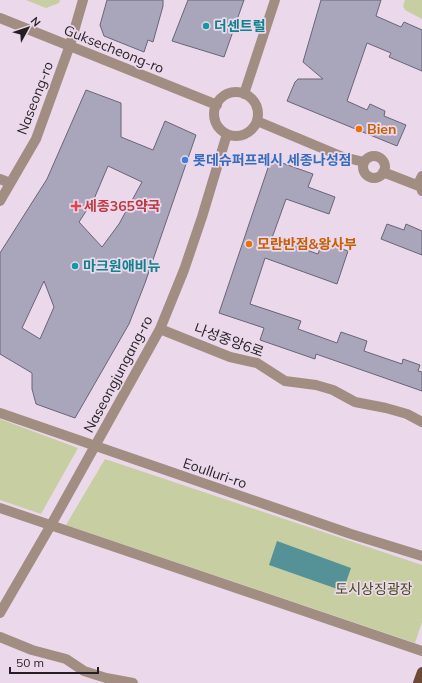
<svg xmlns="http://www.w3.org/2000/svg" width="422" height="683" font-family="Mulish,'Noto Sans KR',sans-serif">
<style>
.green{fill:#c7cfa2}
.water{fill:#549297}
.building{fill:#a9a6bb;stroke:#686579;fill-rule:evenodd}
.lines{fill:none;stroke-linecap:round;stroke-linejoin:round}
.minor{stroke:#a18d82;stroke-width:10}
.major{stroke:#6c4a37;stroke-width:10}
.culture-dot{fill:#0f9aa8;stroke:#ebd8ea;stroke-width:1.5}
.food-dot{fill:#e8710a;stroke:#ebd8ea;stroke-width:1.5}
.shop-dot{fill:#3f7fe0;stroke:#ebd8ea;stroke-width:1.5}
.health-dot{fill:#e0444e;stroke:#ebd8ea;stroke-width:1.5}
.labels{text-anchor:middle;stroke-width:3.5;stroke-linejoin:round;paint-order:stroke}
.culture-label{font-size:14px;font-weight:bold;fill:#0d838f;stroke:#ebd8ea;text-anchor:start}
.street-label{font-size:14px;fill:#251f25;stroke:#ebd8ea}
.food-label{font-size:14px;font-weight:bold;fill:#c56008;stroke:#ebd8ea;text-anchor:start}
.shop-label{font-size:14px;font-weight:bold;fill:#366cbe;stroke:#ebd8ea;text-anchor:start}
.health-label{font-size:14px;font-weight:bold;fill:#be3a42;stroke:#ebd8ea;text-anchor:start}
.park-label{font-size:14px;fill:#464c17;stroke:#ebd8ea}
</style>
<rect width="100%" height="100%" fill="#ebd8ea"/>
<path class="green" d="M26,0H60L59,3L46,8Z
M405,0H422V19L405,10L403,6Z
M0,419L78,448L41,514L0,500Z
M105,459L422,565V622L415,643L66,525Z"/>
<path class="water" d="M277,541L351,568L343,591L269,565Z"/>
<path class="building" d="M107,0H163V6L153,42L148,40L144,52L104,36L100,25Z
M188,0H244L224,57L172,41Z
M321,0H381L376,16L401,27L404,22L422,30V71L389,57L391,53L367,43L347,101L367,110L370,104L385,111L384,116L406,125L397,146L287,101L295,82L298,79H323L303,62Z
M86,90L121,103V137L153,150L165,121L196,135L145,283L129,324L75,418L36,404L32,389V373L0,354V253L47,179ZM108,166L142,182L119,224L102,247L79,222L94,199ZM44,281L54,307L40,339L22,328Z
M271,159L313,174L308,187L335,197L329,214L286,199L272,238L318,254L322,242L348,251L337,284L265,258L250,304L301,321L298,329L337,343L341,332L367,341L364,351L402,364L403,359L420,365L418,371L422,372V391L316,354L315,359L260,340L264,328L219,313Z
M387,224L404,230L406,224L422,231V255L381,239Z"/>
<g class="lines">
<path class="minor" d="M0,18L217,105
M214 114a22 22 0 1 1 44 0a22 22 0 1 1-44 0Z
M244,94L275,0
M257,121L343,157L364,162
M363 167a11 11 0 1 1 22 0a11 11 0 1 1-22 0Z
M383,172L419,186
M422,176L419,182L422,191
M0,179L10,183
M0,201L36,139L70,45L83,0
M160,329L230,357L257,363L285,381L316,385L333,390L355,402L386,408L407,414L422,422
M0,413L351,534L422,556
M0,508L422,651
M0,613L51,525L160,329L184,270L202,217L227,134
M0,637L32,650L66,659L84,671L106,678L133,683"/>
<path class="major" d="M418,683L422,672"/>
</g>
<g class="culture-dot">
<circle cx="206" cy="26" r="4"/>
<circle cx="75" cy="266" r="4"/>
</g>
<g class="food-dot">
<circle cx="359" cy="129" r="4"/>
<circle cx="249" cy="244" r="4"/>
</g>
<circle class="shop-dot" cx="185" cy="160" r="4"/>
<path class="health-dot" d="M74 200h4v4h4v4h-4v4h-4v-4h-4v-4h4z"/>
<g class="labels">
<g class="culture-label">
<text x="214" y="31">더센트럴</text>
<text x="83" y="271">마크원애비뉴</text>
</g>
<g class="street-label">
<text transform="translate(114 49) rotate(22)" y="5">Guksecheong-ro</text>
<text transform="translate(35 98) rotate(-69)" y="5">Naseong-ro</text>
<text transform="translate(229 340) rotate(20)" y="5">나성중앙6로</text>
<text transform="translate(118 374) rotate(-62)" y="5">Naseongjungang-ro</text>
<text transform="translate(215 473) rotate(19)" y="5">Eoulluri-ro</text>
</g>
<g class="food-label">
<text x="367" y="134">Bien</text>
<text x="257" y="249">모란반점&amp;왕사부</text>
</g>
<g class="shop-label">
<text x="193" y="165">롯데슈퍼프레시 세종나성점</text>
</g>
<g class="health-label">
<text x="84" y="211">세종365약국</text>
</g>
<g class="park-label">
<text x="374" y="594">도시상징광장</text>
</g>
</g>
<g transform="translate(28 28) rotate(50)" stroke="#ebd8ea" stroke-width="3" paint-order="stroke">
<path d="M0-3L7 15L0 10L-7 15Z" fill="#251f25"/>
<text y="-6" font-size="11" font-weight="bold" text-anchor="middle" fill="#251f25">N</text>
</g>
<path d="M10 667v6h88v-6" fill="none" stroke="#251f25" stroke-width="2"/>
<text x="16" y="667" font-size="12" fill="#251f25" stroke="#ebd8ea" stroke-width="3" paint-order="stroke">50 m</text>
</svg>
